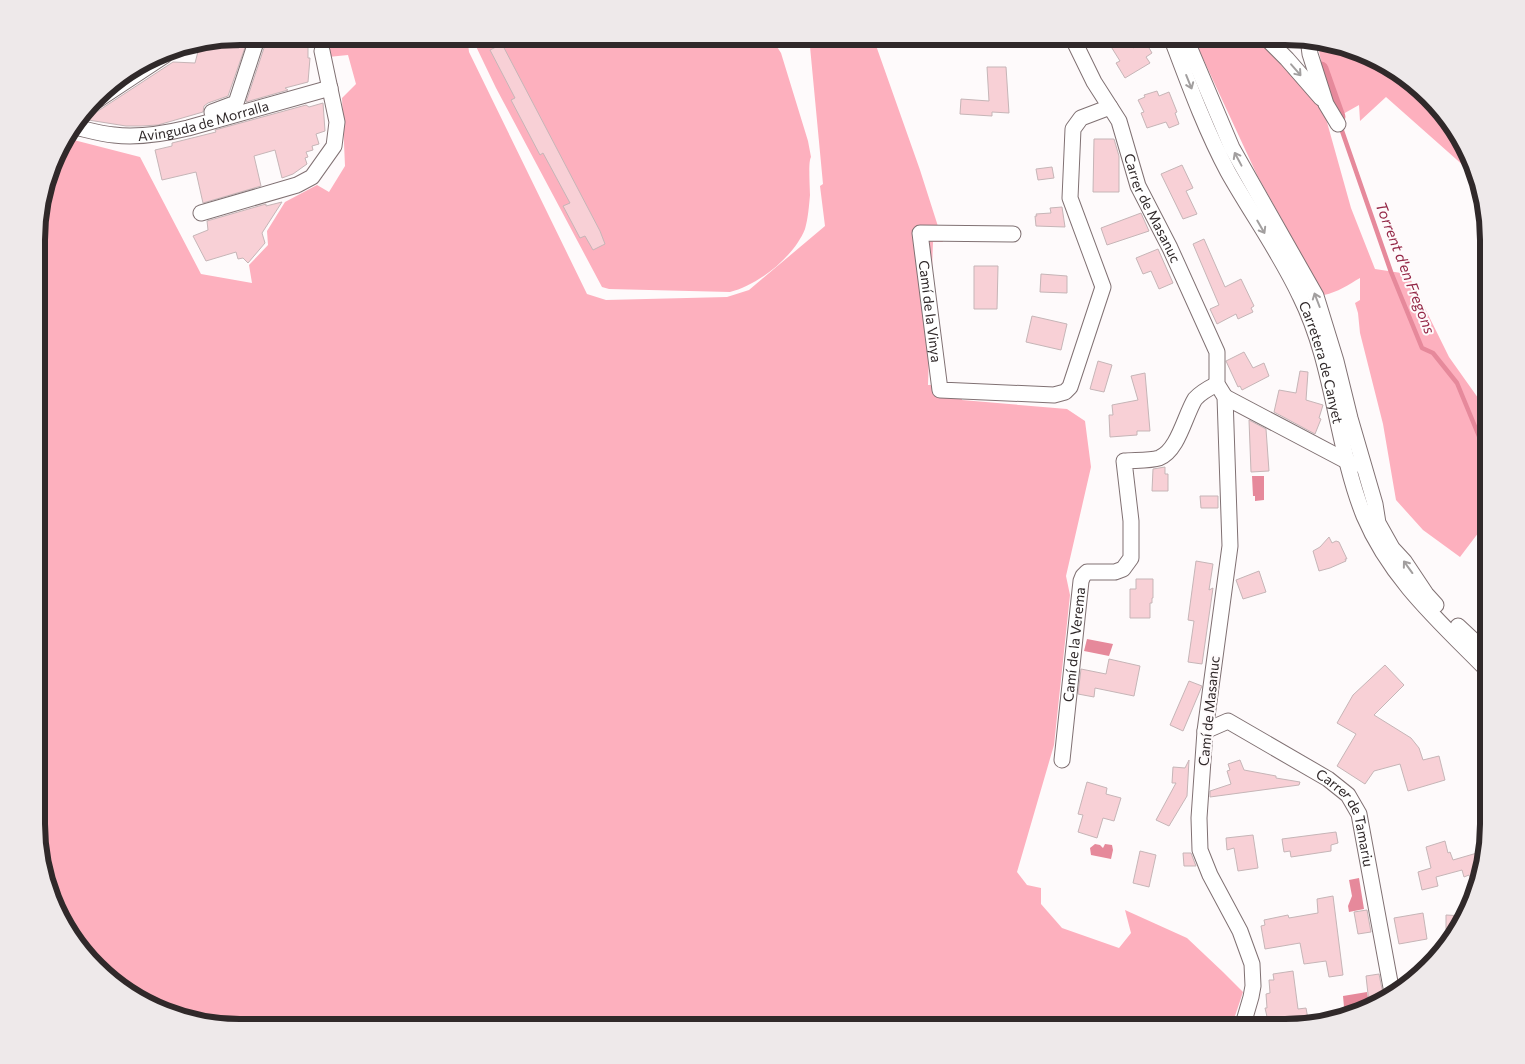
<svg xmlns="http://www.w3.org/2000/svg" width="1525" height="1064" font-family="Commissioner,sans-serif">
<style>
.green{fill:#fdb0be}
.water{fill:#e6899b}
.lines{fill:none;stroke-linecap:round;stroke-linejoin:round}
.stream{stroke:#e6899b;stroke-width:4.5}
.canal{stroke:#e6899b;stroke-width:15}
.building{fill:#f8d0d6;stroke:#c6b5b7}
.minor-casing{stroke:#807173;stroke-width:17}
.minor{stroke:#fff;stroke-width:15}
.oneway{stroke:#a29f9f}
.labels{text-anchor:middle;stroke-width:4;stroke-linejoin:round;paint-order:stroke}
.street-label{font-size:14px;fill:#30292a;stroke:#fefafb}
.water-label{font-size:15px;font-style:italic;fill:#942847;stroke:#fefafb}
.rim{fill:none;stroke:#30292a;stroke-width:6}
</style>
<rect width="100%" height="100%" fill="#fefafb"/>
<path class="green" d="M326,36H467L469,52L587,294L606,300L727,297L749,290L825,226L820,186L823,184L809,36H817L822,42L835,36L873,37L920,170L943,242H933L928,385L961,384L962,400L1067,409L1085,421L1091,467L1066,576L1070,595L1054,745L1017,872L1027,885L1041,888V904L1062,928L1119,948L1131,933L1125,910L1187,938L1223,972L1243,992L1231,1028L227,1027L174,1017L116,986L63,926L38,850V214L57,150L66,138L140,157L201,274L252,283L249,265L268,245L267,231L285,202L317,185L329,192L345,166L342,98L356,84L348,55L328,57Z
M471,36H770L781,53L808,141L811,157C808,162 810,187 810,195C809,206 808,219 805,229C794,257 758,285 730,292L609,289L602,287L496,88Z
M1193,37H1259L1316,100L1325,115L1351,208L1375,269L1408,274L1449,357L1488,412V533L1482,528L1460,557L1423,530L1396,500L1383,424L1360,333L1358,313L1355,303L1360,300V278C1348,285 1338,292 1324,295L1257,175Z
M1317,40L1351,47L1409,78L1468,150L1471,164L1465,167L1386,97L1360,121L1359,105L1343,114L1322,67Z"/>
<path class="water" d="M1252,476H1264V500L1255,501V496H1253Z
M1087,639L1113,644L1109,656L1084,651Z
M1095,844L1100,845L1103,848L1105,844L1112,845L1113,850L1111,859L1091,855L1090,848Z
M1359,878L1364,909L1349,912L1348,906L1352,896L1349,880Z
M1367,992L1369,1003L1344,1007L1343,996Z"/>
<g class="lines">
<path class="stream" d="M1341,128L1391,272L1422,348L1433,353L1457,383L1488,458"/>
<path class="canal" d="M1321,69L1338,117"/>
</g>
<path class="building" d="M240,36H249L228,96L208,103L204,106L203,112L158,125L141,126H126L82,119L98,111L173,62L195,63L200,44L205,43L213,44V46L239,48Z
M263,36H308V58H310L308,82L285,88L288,90L246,102L265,45Z
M1105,37H1126L1133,48L1145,41L1152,53L1146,57L1150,63L1125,78L1116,63L1120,61Z
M502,44L600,231L605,244L593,250L585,236L580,238L563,206L570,203L543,153L540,155L511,100L515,98L490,50Z
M987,67H1006L1009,113L992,112V116L960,114L961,99L989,101Z
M1157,91L1159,96L1169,92L1177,112L1175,113L1179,124L1169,128L1166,122L1147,128L1141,113L1144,112L1138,100L1145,97L1144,95Z
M323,103L325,131L316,134L319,144L312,146L313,150L306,152L308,157L305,158L307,164L293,174L282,178L275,150L254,156L261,186L203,203L196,172L162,180L155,150L172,146V143L216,132L215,130L306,105L309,107Z
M1094,139H1114L1119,156V192H1093Z
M1182,165L1193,188L1186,191L1197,214L1183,219L1161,174Z
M1052,167L1054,178L1038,180L1036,169Z
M282,202L262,233L265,243L248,263L243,258L238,259L236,252L206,261L193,236L208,230L207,221L266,204V206Z
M1062,207L1065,227L1036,226L1035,216H1037L1036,214L1051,213L1050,208Z
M1141,213L1149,231L1107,245L1101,228Z
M1204,239L1225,287L1241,279L1254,306L1251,308L1253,312L1238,319L1236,314L1217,324L1210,309L1219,305L1193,244Z
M1158,249L1173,283L1159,289L1151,271L1143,274L1136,258Z
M974,266H998L997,309H974Z
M1041,274L1067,276V293L1040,292Z
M1032,316L1067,324L1061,350L1026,342Z
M1244,352L1253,368L1264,363L1269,376L1242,390L1240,386L1238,387L1226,361Z
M1098,361L1112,365L1104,392L1090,389Z
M1300,371L1308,372L1306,400L1323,405L1319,418L1321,419L1315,434L1274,412L1279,390L1296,393Z
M1145,373L1150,431H1137V435L1110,437L1109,415H1113L1112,405L1138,400L1131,376Z
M1249,420L1266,429L1269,471L1251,472Z
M1165,467V474H1168V491H1152L1153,469Z
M1200,496H1218V508H1201Z
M1329,537L1332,543L1336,541L1339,542L1347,559H1345L1346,561L1330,568L1319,571L1313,551L1320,547Z
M1196,561L1213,564L1209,590L1213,588L1202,664L1188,662L1194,621L1188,620Z
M1259,571L1266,592L1243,599L1236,580Z
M1136,579H1153V598H1152V603H1150V618H1130V589H1136Z
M1109,659L1140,666L1134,696L1095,688L1094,697L1078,694L1081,669L1106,674Z
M1385,665L1404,685L1374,715L1411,738L1419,748L1423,760L1439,756L1445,780L1408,791L1400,764L1374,771L1365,784L1337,766L1356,734L1337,723L1353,695Z
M1189,681L1202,686L1183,731L1170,725Z
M1189,760L1187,796L1169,826L1156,820L1176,783H1172L1173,767L1185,768Z
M1240,760L1244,770L1276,776V778L1300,782L1299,785L1210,797V791L1231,784L1227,771L1230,770L1228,764Z
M1087,782L1107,788L1106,794L1121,798L1114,821L1103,818L1097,838L1078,832L1083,815L1078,814Z
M1336,832L1338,843L1331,845V851L1291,857L1290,851L1284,852L1282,839Z
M1253,835L1258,868L1238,871L1234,848L1227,850L1226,838Z
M1445,841L1448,853L1450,852L1453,860L1477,853L1482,868L1480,879L1471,881L1469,875L1464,877L1462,870L1436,877L1438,886L1422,890L1418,872L1431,868L1426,847Z
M1140,851L1156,855L1149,887L1133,883Z
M1183,853H1191L1196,866H1184Z
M1333,896L1343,975L1329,977L1326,961L1304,964L1300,943L1265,949L1261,926L1265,925L1264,920L1288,915L1289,918L1318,913L1317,899Z
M1367,910L1371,932L1358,934L1354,912Z
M1423,913L1427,939L1399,944L1394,918Z
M1446,915L1464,916L1446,949Z
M1293,971L1298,1009L1306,1008L1308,1019L1280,1023V1020L1268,1021L1265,1008H1267L1266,994L1270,993L1269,980H1274L1273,974Z
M1379,974L1384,999L1381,1002L1369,1003L1366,976Z"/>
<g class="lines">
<g class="minor-casing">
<g id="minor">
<path id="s1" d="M1072,37L1094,82L1119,121L1138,186L1170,248L1217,352V384L1225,397L1230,546L1205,731L1199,818L1200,850L1210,875L1240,931L1252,964L1253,986L1251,997L1242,1028"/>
<path id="s2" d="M1171,37C1188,82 1205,129 1228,172C1251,213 1280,253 1300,296C1334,364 1336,446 1364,516C1391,580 1441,623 1488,671"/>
<path d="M1185,37L1232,148L1316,296L1336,361L1350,418L1375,504L1378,523L1392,548L1404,561L1426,594L1436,605"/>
<path d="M1265,37L1287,59L1321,98"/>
<path d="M1308,39L1310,54L1326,104L1338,124"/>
<path d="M93,103L164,56L170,50"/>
<path d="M212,112L236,103L256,42"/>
<path id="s3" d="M75,127C88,130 101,134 114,135C139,138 163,134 188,128L330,88"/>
<path d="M201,213L297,185L312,177L334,146L337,122L322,51"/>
<path id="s4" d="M1013,234L920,233L940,390L1054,395L1065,392L1070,387L1103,287L1070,198L1073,129L1081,118L1110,107"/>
<path d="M1225,397L1354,465"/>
<path d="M1458,626L1488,654"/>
<path id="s5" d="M1205,731L1228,721L1328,779L1348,795L1359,814L1392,993"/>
<path id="s6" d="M1062,760L1081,581L1083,576L1087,572H1115L1123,569L1131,558V521L1124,461C1133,460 1150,461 1159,458C1178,451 1185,415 1195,399C1201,392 1209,388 1217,384"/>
</g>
</g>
<use href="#minor" class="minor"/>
</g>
<defs><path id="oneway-shaft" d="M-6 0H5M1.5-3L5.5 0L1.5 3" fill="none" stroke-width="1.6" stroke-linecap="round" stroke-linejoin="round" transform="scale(1.25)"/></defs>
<g class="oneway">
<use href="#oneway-shaft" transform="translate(1296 70) rotate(49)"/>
<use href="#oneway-shaft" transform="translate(1189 82) rotate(68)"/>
<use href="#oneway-shaft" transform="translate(1238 159) rotate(-118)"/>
<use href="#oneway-shaft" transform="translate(1261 227) rotate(60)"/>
<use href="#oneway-shaft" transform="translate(1317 300) rotate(-111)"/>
<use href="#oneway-shaft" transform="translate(1408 567) rotate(-126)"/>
</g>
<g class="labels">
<g class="street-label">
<text dy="5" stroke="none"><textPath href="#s3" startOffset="131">Avinguda de Morralla</textPath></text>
<text dy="5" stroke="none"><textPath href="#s1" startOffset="190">Carrer de Masanuc</textPath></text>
<text dy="5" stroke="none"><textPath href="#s4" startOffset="172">Camí de la Vinya</textPath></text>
<text dy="5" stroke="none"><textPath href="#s2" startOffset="360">Carretera de Canyet</textPath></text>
<text dy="5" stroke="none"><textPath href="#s6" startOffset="116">Camí de la Verema</textPath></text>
<text transform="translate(1209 711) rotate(-84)" y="5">Camí de Masanuc</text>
<text dy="5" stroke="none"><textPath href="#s5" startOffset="185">Carrer de Tamariu</textPath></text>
</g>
<g class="water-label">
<text transform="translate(1405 268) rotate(69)" y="5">Torrent d'en Fregons</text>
</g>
</g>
<path d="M0 0H1525V1064H0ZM240 45H1285A195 195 0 0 1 1480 240V824A195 195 0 0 1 1285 1019H240A195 195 0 0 1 45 824V240A195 195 0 0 1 240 45Z" fill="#eee9ea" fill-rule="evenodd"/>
<path class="rim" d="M240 45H1285A195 195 0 0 1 1480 240V824A195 195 0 0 1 1285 1019H240A195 195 0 0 1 45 824V240A195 195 0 0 1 240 45Z"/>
</svg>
